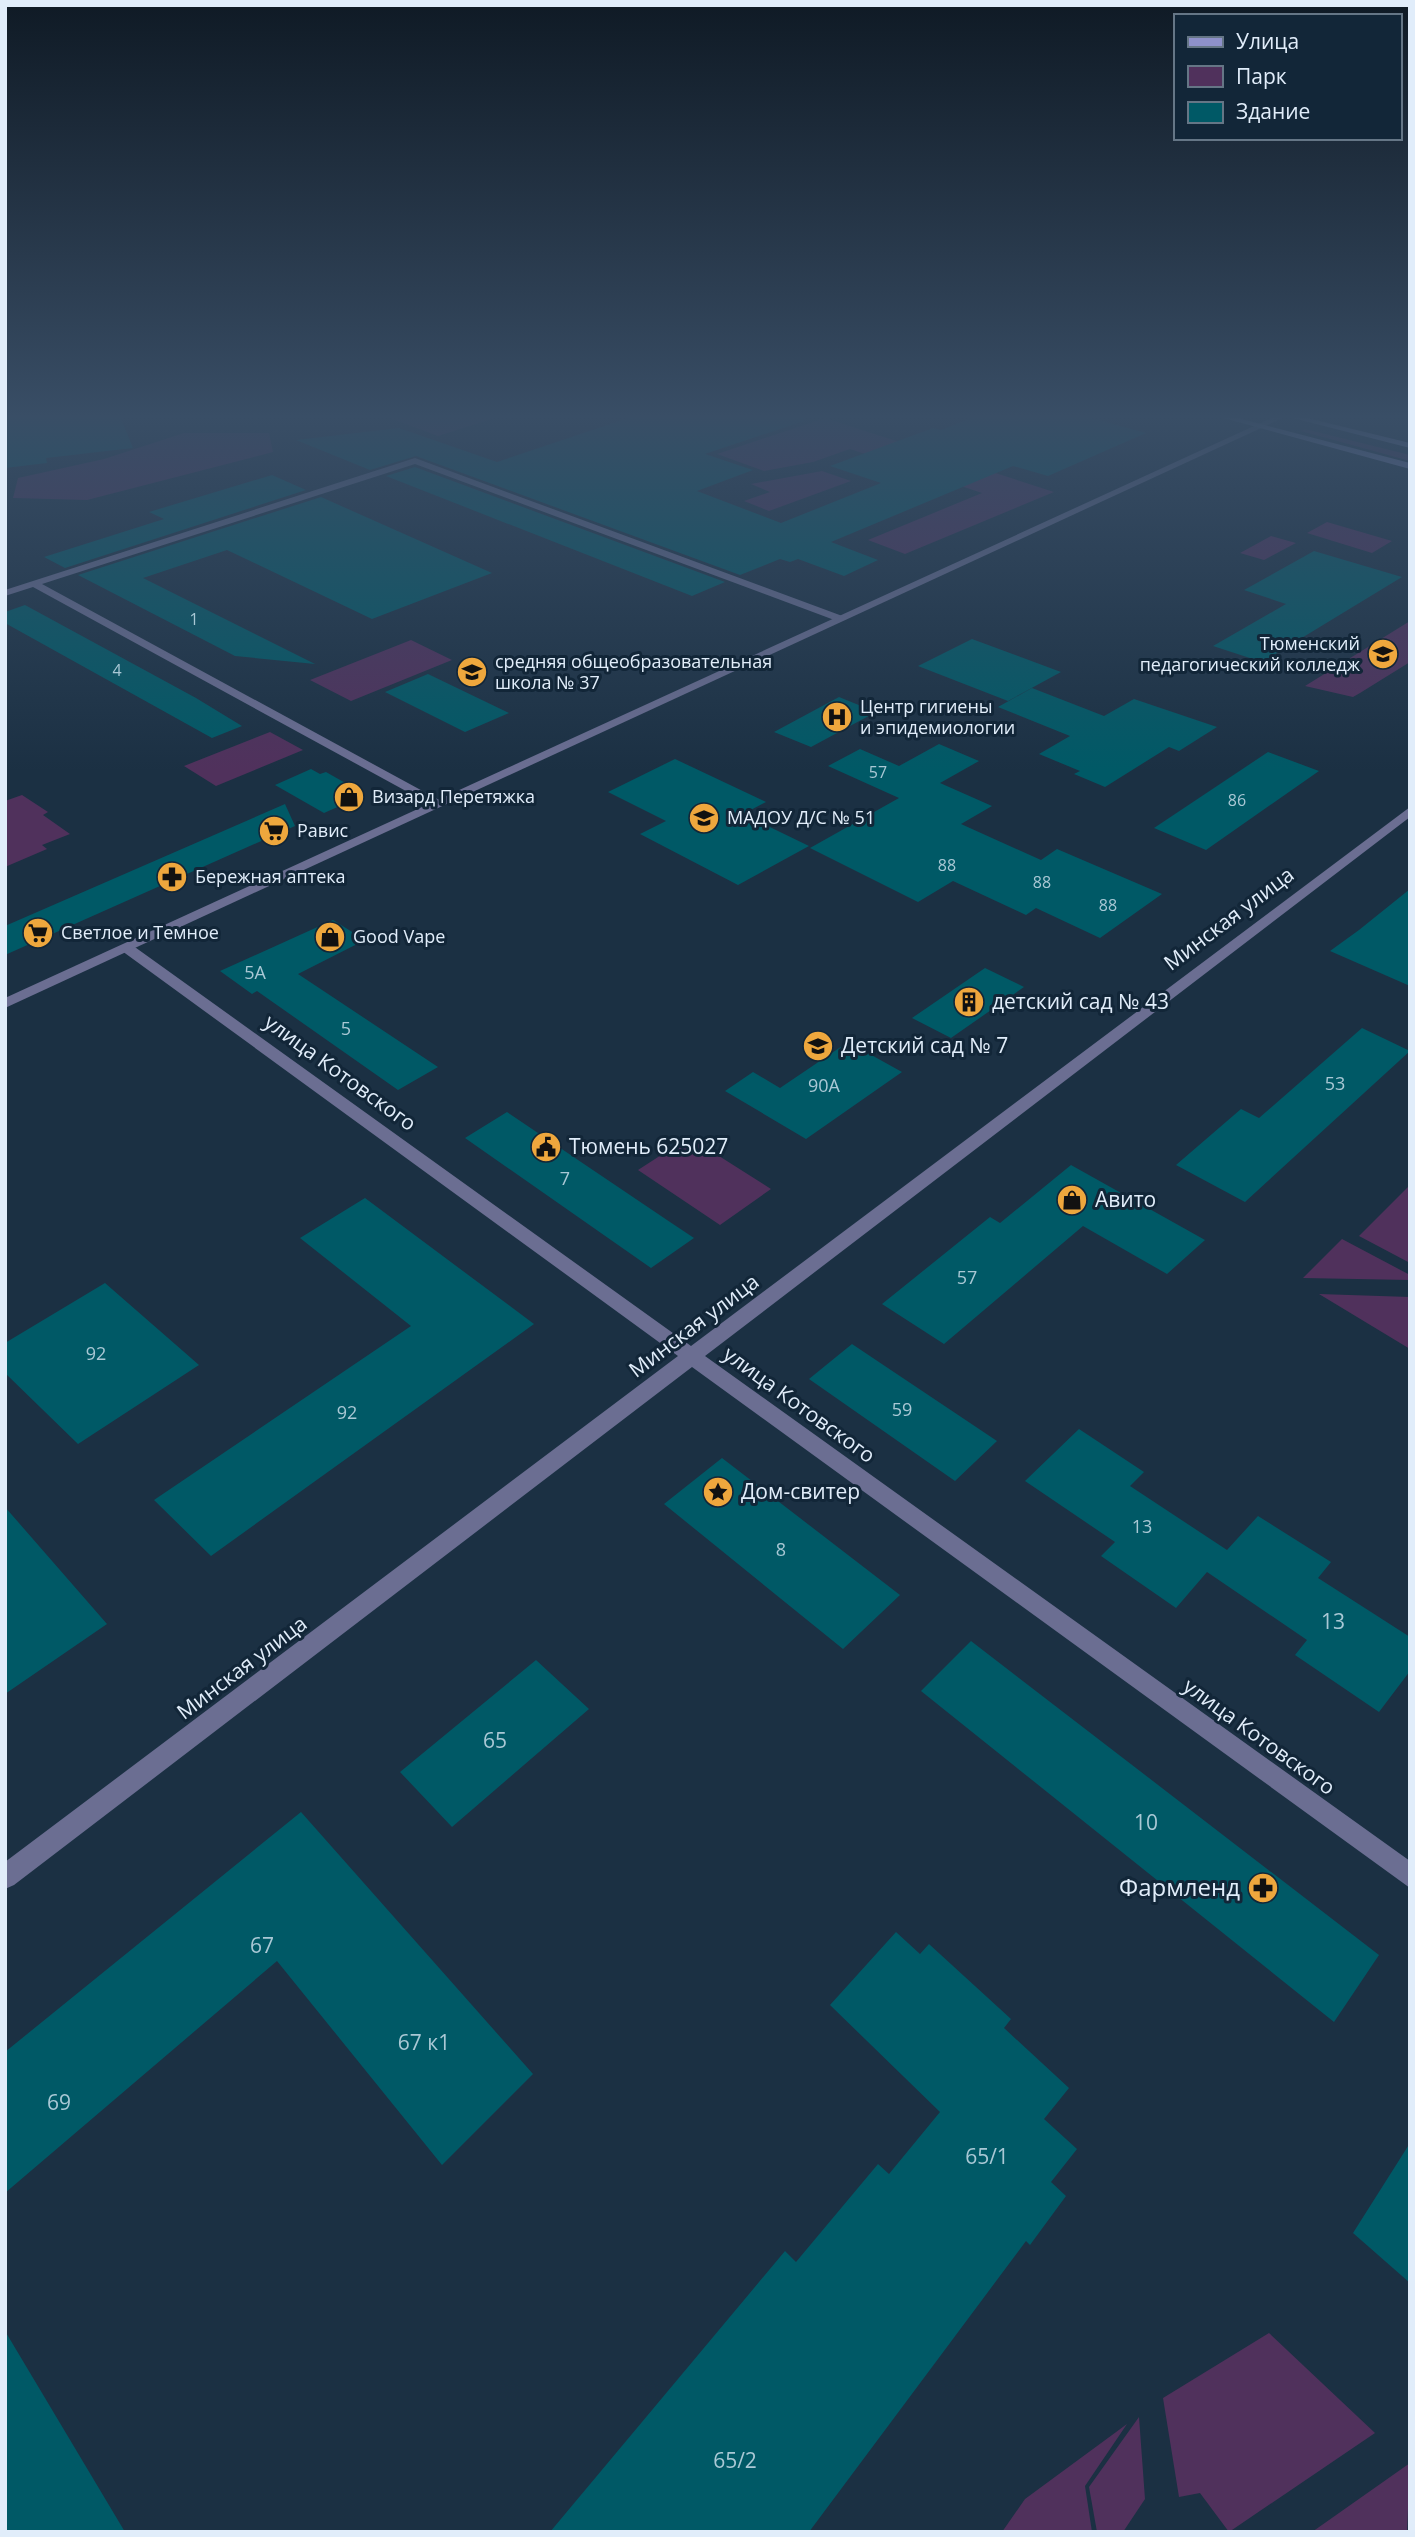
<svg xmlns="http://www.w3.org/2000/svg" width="1415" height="2537" font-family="'Open Sans',sans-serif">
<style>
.green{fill:#50315c}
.building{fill:#005966}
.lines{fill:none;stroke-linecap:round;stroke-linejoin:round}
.minor{fill:#6b6e92;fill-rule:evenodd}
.tertiary{fill:#6b6e92;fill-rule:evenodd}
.secondary{fill:#8e91ca;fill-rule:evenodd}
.labels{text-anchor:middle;stroke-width:6;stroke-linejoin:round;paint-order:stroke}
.far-number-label{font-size:16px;fill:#a9c8d5}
.far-poi-label{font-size:18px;fill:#e1edfa;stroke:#122638;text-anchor:start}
.number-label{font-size:18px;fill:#a9c8d5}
.street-label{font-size:21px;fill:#e1edfa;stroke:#122638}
.poi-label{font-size:21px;fill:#e1edfa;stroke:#122638;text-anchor:start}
.near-number-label{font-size:21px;fill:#a9c8d5}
.near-poi-label{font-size:24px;fill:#e1edfa;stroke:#122638;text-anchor:end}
</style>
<rect width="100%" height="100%" fill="#1b3043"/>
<path class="green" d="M391,416H501L438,436L387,417Z
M825,418L1054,492L905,554L868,540L982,493L850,449L813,462L764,471L717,454Z
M1305,429L1410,455V461L1301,431Z
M184,433H269L273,452L87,500L13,498L18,478L104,459Z
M822,471L851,481L769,511L744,501L770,492L751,484Z
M1327,522L1392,541L1372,553L1307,533Z
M1271,536L1296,543L1264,560L1240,553Z
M1410,621V662L1360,693L1353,697L1305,686Z
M411,640L452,660L351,701L310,680Z
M270,732L303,750L216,786L184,766Z
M22,795L48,812L43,815L70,834L42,845L47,849L5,867V801Z
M689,1137L771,1189L720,1225L638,1170Z
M1408,1187L1410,1188V1263L1359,1236Z
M1342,1239L1410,1275V1280L1303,1278Z
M1319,1294L1410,1297V1349Z
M1269,2333L1375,2433L1229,2532L1200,2493L1179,2497L1163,2398Z
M1139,2417L1145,2499L1123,2532H1097L1089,2487Z
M1127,2424L1085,2486L1092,2532H1002L1025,2499Z
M1410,2463L1407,2532H1312Z"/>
<path class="building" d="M5,416H120L133,448L46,458L47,463L5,468Z
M634,416H803L804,421L705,454L753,470L697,491L781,523L881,483L830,466L933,428L941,430L976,416H1084L1146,433L1048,476L1013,466L831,542L878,560L844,576L798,559L790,562L780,559L740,575L416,456L370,470L296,440L399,428L497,462Z
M415,467L725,582L692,596L386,476Z
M272,475L306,490L65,568L44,557L164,519L149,512Z
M321,497L492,573L372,619L227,550L143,578L315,664L235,656L78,575Z
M1314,551L1402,577L1262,662L1213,646L1286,604L1244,590Z
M25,605L196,698L242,726L212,738L5,623V612Z
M972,639L1061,672L1008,701L918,666Z
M428,674L509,713L465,732L385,692Z
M1032,688L1104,716L1134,699L1217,727L1179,751L1169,747L1105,787L1074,774L1080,771L1039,754L1070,736L998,707Z
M839,697L876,712L811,747L774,732Z
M939,744L979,761L940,783L992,806L961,824L1041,860L1057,849L1162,894L1100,938L1036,908L1026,915L953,881L918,902L810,848L899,798L828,766L860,749L899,766Z
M1268,752L1319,771L1206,850L1154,828Z
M675,759L766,802L743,814L809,846L738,885L640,834L666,821L608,792Z
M311,769L320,774L326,772L356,789L350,792L360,797L324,813L275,785Z
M285,804L295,826L5,955V926Z
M1410,889V986L1330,951L1359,930Z
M333,920L365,940L298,974L438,1067L398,1090L257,991L252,994L220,971Z
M985,968L1024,987L951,1038L912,1018Z
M1362,1028L1410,1051L1245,1202L1176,1165L1241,1109L1259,1118Z
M848,1042L902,1072L806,1139L725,1091L753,1072L780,1088Z
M507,1112L667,1220L694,1238L651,1268L465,1138Z
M1071,1165L1205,1240L1167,1274L1083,1226L944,1344L882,1304L990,1217L1000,1223Z
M365,1198L534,1324L211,1556L154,1500L411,1326L300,1238Z
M105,1283L199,1365L78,1444L5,1373V1343Z
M852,1344L997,1441L955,1481L809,1379Z
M1079,1429L1144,1472L1130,1486L1227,1550L1258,1516L1331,1562L1318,1578L1410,1637V1671L1379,1712L1295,1655L1307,1640L1207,1572L1176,1608L1101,1556L1115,1542L1025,1481Z
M722,1458L900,1595L843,1649L664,1504Z
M5,1507L107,1624L5,1694Z
M971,1641L1379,1955L1334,2022L921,1691Z
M536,1660L589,1709L452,1827L400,1772Z
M301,1812L533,2074L442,2165L277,1961L5,2193V2052Z
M896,1932L920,1954L929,1944L1011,2019L1004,2028L1069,2088L1044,2119L1077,2149L1051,2182L1066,2196L1030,2245L1026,2241L809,2532H550L785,2251L796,2262L878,2164L889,2174L940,2112L830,2005Z
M1410,2143V2283L1353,2233Z
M5,2331L125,2532H5Z"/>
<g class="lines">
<path class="minor" d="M415,458L845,617L846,619L837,621L415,464L42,584L441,801L443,804L437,808L33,587L5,596V590Z
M1410,807V817L705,1356L1410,1861V1888L692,1367L14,1885L5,1889V1862L678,1356L122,951V945H132L691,1346Z"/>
<path class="tertiary" d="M1276,416H1287L5,1008V998Z"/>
<path class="secondary" d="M1216,416H1230L1410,463V469Z
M1285,416H1299L1410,443V448Z"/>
</g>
<linearGradient id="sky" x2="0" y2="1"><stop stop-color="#0f1a25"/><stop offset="0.54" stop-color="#394e66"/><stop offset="1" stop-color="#394e66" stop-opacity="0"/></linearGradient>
<rect width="1415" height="771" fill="url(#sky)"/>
<defs>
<g id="university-disc" transform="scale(1.575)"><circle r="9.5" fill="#eea73d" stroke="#122638"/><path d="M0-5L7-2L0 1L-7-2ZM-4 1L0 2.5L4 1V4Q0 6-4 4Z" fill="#111"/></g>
<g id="school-disc" transform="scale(1.575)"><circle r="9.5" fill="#eea73d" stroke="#122638"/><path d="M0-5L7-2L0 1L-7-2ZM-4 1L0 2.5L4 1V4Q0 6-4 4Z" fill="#111"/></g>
<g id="hospital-disc" transform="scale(1.575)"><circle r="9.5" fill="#eea73d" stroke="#122638"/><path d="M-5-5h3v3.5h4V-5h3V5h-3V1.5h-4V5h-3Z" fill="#111"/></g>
<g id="shop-disc" transform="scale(1.575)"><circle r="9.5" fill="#eea73d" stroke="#122638"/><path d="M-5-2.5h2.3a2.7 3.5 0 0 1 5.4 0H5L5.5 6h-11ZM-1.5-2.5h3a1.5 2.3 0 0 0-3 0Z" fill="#111"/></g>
<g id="supermarket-disc" transform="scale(1.575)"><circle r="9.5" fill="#eea73d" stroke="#122638"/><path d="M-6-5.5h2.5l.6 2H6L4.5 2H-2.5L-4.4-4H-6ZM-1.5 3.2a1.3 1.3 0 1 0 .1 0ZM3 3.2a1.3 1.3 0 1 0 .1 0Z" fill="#111"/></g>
<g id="pharmacy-disc" transform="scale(1.575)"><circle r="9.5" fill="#eea73d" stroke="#122638"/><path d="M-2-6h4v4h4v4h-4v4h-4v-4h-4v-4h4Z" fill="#111"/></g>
<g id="building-disc" transform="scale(1.575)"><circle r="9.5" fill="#eea73d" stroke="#122638"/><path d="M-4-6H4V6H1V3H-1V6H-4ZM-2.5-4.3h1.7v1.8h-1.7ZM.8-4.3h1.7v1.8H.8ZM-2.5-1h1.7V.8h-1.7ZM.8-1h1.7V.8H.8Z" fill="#111"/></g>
<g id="civic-disc" transform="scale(1.575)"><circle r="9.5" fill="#eea73d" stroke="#122638"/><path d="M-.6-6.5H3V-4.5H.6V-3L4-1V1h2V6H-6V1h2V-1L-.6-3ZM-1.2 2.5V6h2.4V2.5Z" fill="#111"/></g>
<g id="sight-disc" transform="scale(1.575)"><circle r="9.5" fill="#eea73d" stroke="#122638"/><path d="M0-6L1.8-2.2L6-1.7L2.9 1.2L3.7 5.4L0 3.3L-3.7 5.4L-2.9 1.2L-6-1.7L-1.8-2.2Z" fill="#111"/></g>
</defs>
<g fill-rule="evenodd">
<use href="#university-disc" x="1383" y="654"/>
<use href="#school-disc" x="472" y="672"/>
<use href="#hospital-disc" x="837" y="717"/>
<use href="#shop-disc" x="349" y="797"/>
<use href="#school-disc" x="704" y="818"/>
<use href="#supermarket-disc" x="274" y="831"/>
<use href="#pharmacy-disc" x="172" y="877"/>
<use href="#supermarket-disc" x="38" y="933"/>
<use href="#shop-disc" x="330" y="937"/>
<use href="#building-disc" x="969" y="1002"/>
<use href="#school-disc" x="818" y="1046"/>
<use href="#civic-disc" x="546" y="1147"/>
<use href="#shop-disc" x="1072" y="1200"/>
<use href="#sight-disc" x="718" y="1492"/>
<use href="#pharmacy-disc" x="1263" y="1888"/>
</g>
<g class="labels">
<g class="far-number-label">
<text x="194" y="625">1</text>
<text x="117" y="676">4</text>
<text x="878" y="778">57</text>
<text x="1237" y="806">86</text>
<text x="947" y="871">88</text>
<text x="1042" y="888">88</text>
<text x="1108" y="911">88</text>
</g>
<g class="far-poi-label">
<text x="1360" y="650" text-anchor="end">Тюменский<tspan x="1360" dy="21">педагогический колледж</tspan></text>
<text x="495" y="668">средняя общеобразовательная<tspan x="495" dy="21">школа № 37</tspan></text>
<text x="860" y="713">Центр гигиены<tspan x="860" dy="21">и эпидемиологии</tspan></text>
<text x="372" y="803">Визард Перетяжка</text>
<text x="727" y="824">МАДОУ Д/С № 51</text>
<text x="297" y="837">Равис</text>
<text x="195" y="883">Бережная аптека</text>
<text x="61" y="939">Светлое и Темное</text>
<text x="353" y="943">Good Vape</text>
</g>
<g class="number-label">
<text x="255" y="979">5А</text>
<text x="346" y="1035">5</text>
<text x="1335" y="1090">53</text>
<text x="824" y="1092">90А</text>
<text x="565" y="1185">7</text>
<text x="967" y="1284">57</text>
<text x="96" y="1360">92</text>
<text x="902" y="1416">59</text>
<text x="347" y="1419">92</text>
<text x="1142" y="1533">13</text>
<text x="781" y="1556">8</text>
</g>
<g class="street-label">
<text transform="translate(1229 919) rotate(-37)" y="7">Минская улица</text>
<text transform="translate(340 1073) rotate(36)" y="7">улица Котовского</text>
<text transform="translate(694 1326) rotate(-37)" y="7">Минская улица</text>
<text transform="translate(799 1405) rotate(36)" y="7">улица Котовского</text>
<text transform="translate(242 1668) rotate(-37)" y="7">Минская улица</text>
<text transform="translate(1259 1737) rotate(36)" y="7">улица Котовского</text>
</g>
<g class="poi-label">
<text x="992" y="1009">детский сад № 43</text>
<text x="841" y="1053">Детский сад № 7</text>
<text x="569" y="1154">Тюмень 625027</text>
<text x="1095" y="1207">Авито</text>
<text x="741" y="1499">Дом-свитер</text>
</g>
<g class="near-number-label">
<text x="1333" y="1629">13</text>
<text x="495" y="1748">65</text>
<text x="1146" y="1830">10</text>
<text x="262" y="1953">67</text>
<text x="424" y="2050">67 к1</text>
<text x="59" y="2110">69</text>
<text x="987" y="2164">65/1</text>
<text x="735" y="2468">65/2</text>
</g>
<g class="near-poi-label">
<text x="1240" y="1896">Фармленд</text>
</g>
</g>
<rect width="1415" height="2537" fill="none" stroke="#e1edfa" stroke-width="14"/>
<rect x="1174" y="14" width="228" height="126" fill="#122638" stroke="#657686" stroke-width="2"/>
<rect x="1188" y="37" width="35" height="10" fill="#8e91ca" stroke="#657686" stroke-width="2"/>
<text x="1236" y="49" font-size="21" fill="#e1edfa">Улица</text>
<rect x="1188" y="66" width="35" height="21" fill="#50315c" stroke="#657686" stroke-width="2"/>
<text x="1236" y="84" font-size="21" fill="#e1edfa">Парк</text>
<rect x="1188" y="102" width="35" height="21" fill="#005966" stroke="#657686" stroke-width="2"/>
<text x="1236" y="119" font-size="21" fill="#e1edfa">Здание</text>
</svg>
